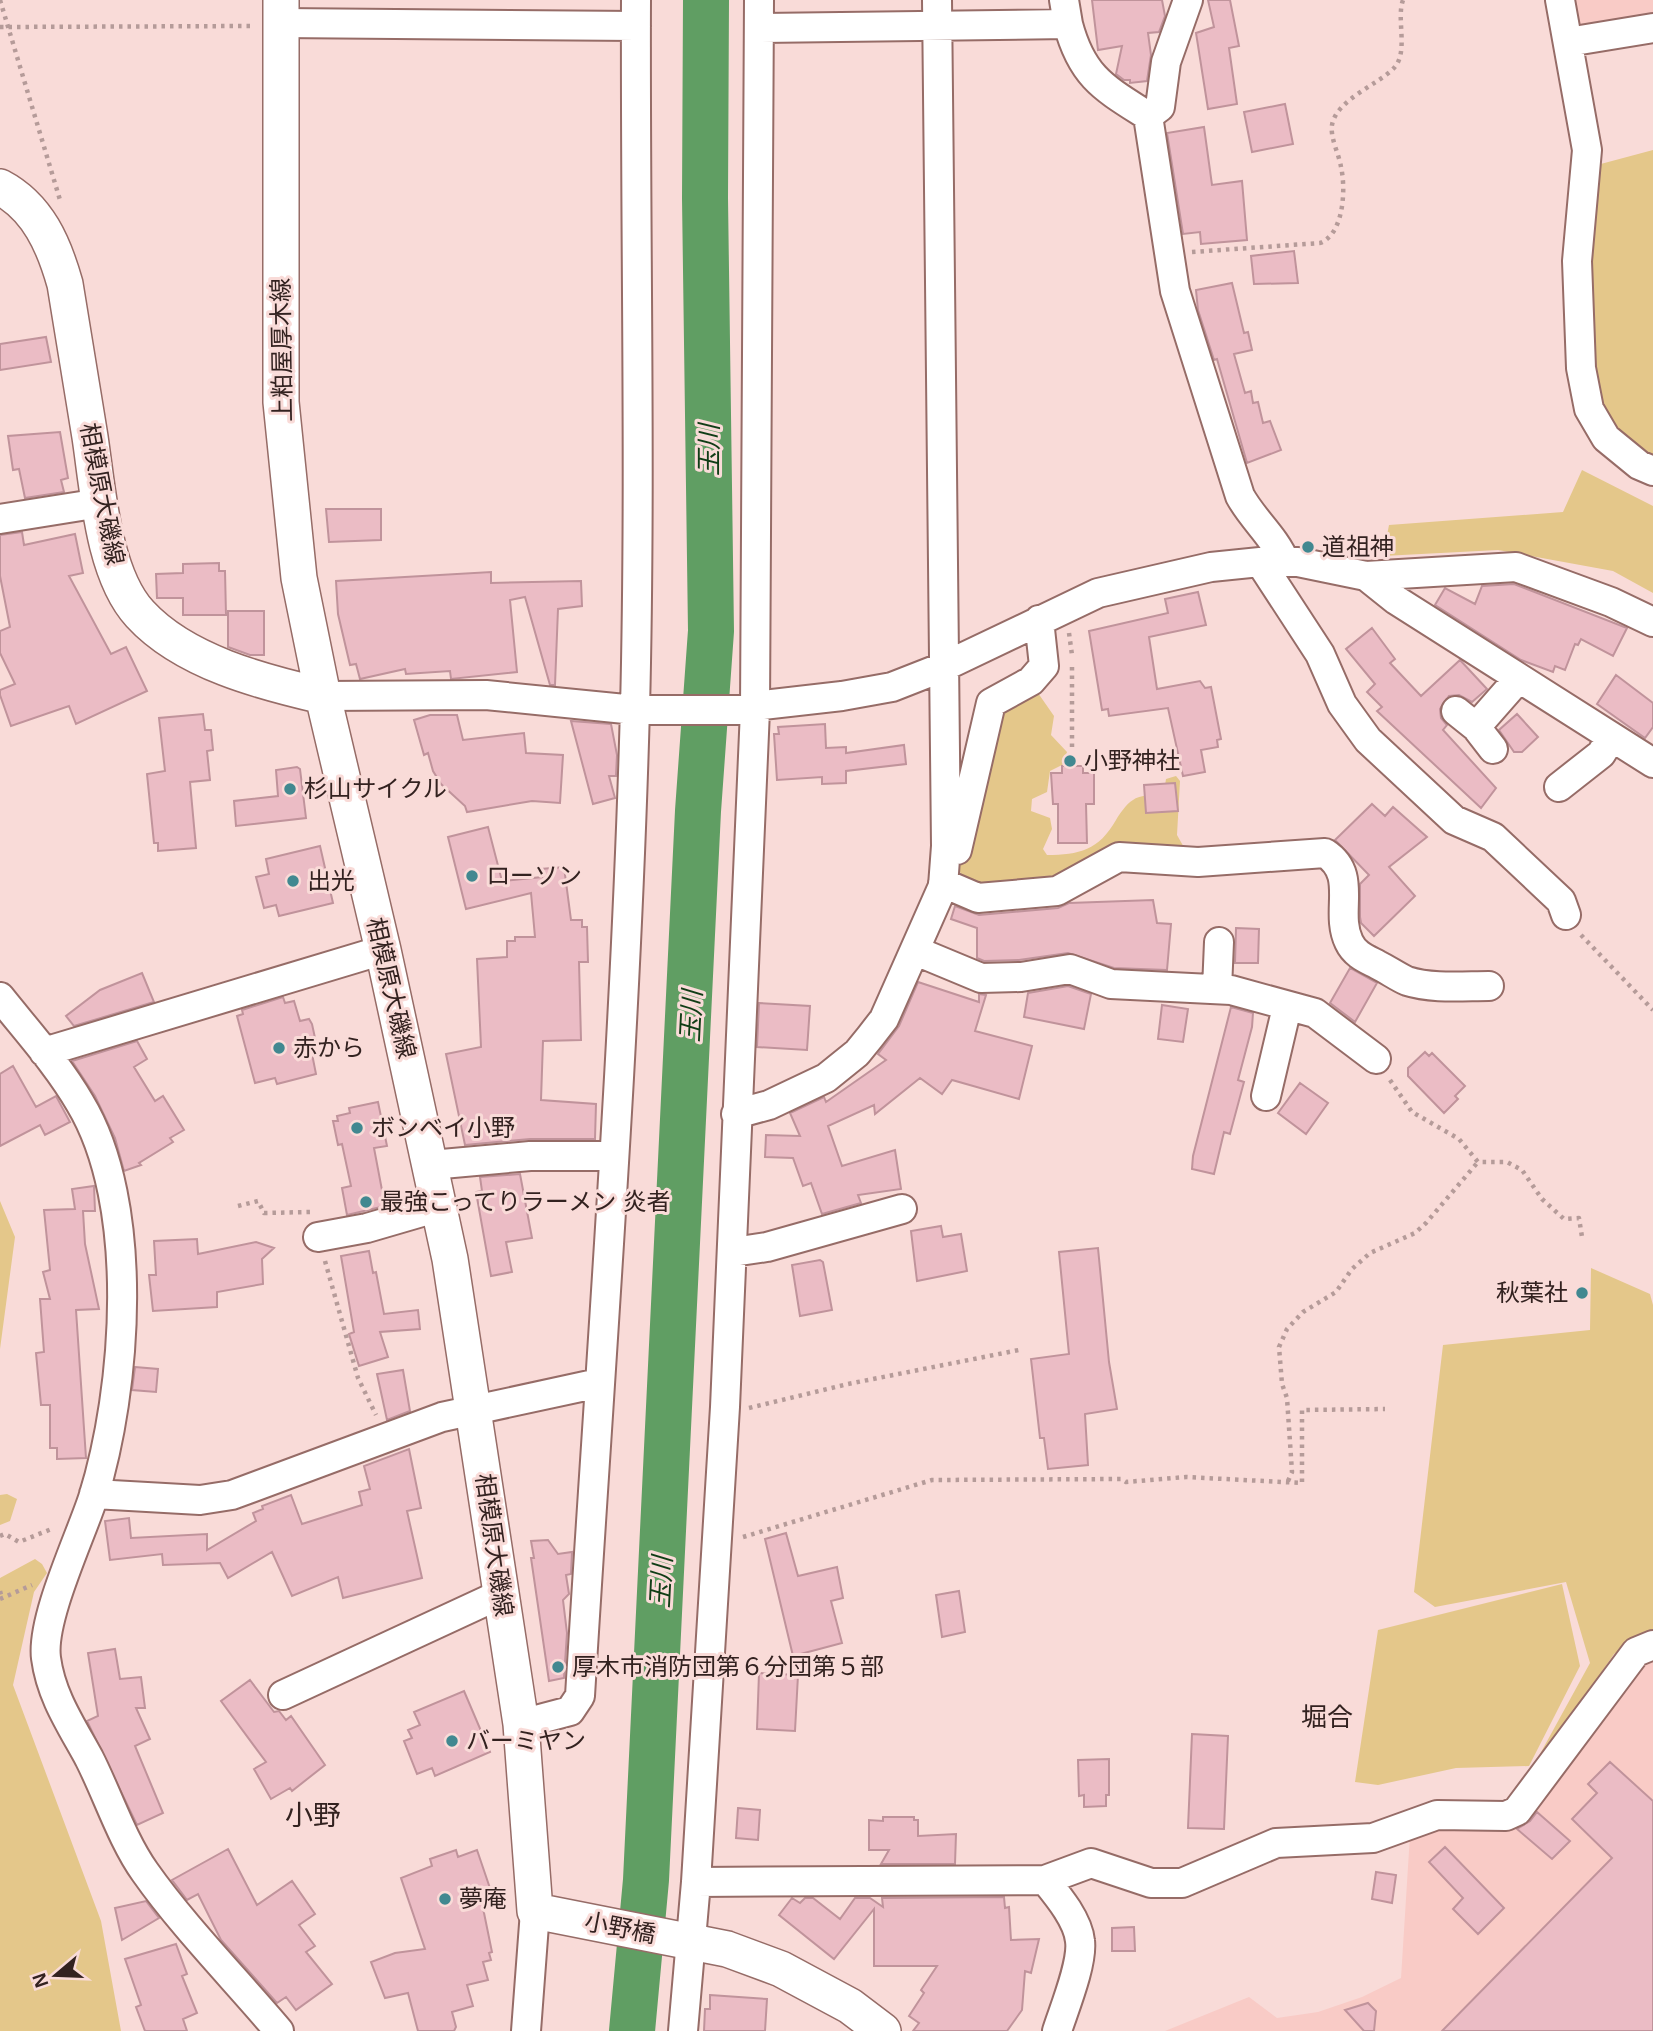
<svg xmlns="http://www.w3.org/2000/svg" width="1653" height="2031" font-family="Arial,'Noto Sans JP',sans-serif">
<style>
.built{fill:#f9cbc6}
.green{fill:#e4c78a}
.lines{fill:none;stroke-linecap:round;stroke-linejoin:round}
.river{stroke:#609e63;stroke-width:46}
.building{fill:#ebbcc5;stroke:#c0939b;stroke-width:2}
.minor-casing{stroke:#966c67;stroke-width:32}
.major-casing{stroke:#966c67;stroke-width:38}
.path{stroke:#b59b99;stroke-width:4.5;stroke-dasharray:3.5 5;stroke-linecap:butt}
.minor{stroke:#fff;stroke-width:28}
.major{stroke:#fff;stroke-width:35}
.poi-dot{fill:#418890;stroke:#f9dbd8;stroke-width:2.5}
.labels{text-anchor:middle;stroke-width:6;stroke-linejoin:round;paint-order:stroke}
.street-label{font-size:24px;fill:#332220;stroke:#f9dbd8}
.poi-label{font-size:24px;fill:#332220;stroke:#f9dbd8;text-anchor:start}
.water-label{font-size:26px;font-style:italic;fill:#103d16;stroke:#f9dbd8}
.neighbourhood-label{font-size:26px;fill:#332220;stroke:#f9dbd8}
.quarter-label{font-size:28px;fill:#332220;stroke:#f9dbd8}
</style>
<rect width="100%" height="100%" fill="#f9dbd8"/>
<path class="built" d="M1570,0H1653V15L1579,28Z
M1653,1651V2031H1165L1249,1997L1277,2018L1318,2012L1362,1997L1401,1978L1410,1835L1434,1822L1508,1819Z"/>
<path class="green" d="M1653,150V464L1642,461L1598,408L1586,271L1597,165Z
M1582,470L1653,506V593L1613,571L1498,550L1383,556L1389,525L1563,512Z
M1038,693L1054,716L1051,735L1067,752L1064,764L1050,771L1047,792L1032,799L1031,811L1050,818L1052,829L1043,849L1047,855C1079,855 1099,850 1116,820C1119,815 1126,804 1133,800C1139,795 1156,795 1164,792L1166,779L1176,776L1180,781L1177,835L1186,851L1067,870L1038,886H967L955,862L981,707Z
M0,1201L15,1237L0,1349Z
M1591,1268L1650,1294L1653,1305V1629L1614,1654L1542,1760L1540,1754L1590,1663L1566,1582L1435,1607L1414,1592L1443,1345L1590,1330Z
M7,1494L17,1499L10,1521L0,1525V1495Z
M35,1559L42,1564L47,1573L34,1592L13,1685L101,1921L121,2031H0V1578Z
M1562,1584L1580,1666L1529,1766L1456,1768L1378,1785L1355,1782L1378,1630Z"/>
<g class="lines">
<path class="river" d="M632,2031L646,1880L698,811L711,631L705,198L706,0"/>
</g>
<path class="building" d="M1092,0H1162L1165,16L1159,32L1148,33L1151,55L1147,81L1130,83V80H1124L1116,74L1122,46L1098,50Z
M1208,0H1230L1239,46L1229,48L1237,104L1208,109L1196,33L1214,27Z
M1285,104L1293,144L1252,152L1244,112Z
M1204,127L1212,185L1242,181L1247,240L1201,244L1200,232L1183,234L1167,133Z
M1294,251L1298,283L1254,284L1251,256Z
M1232,283L1244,333L1248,332L1252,350L1234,354L1245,393L1251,391L1253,403L1258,402L1263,423L1270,421L1281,450L1247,463L1217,359L1214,360L1198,310L1196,290Z
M46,337L51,362L0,370V344Z
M60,432L68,478L61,480L64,492L25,498L19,469L13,470L8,436Z
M326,509H381V540L329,542Z
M22,532L24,545L75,534L83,573L69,576L111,654L126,647L147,691L76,724L69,706L11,726L0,695V690L15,684L0,653V631L10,627L0,576V535Z
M219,563V571H225L226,615H183V598H157L156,574L183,573V564Z
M491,572V583L581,581L582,606L558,609L555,685H550L525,597L510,600L517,672L451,679L450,671L406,674L405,669L360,679L356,664L350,665L338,614L336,581Z
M1514,584L1627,628L1613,656L1581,639L1578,645L1575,644L1565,670L1555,666L1553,672L1521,660L1435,605L1445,588L1475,604L1482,586Z
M1198,592L1206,625L1149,637L1157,689L1200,681L1205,688L1211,687L1221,739L1217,740L1218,747L1201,750L1205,772L1183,776L1168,708L1109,716L1108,709L1102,710L1089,631L1168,613L1165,599Z
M228,611H264V655H250L228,647Z
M1372,628L1395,659L1390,663L1421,696L1460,660L1487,689L1472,702L1459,695L1449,696L1440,709L1441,718L1447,725L1443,730L1496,788L1481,808L1377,711L1382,707L1367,692L1375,684L1346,649Z
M1616,675L1653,703V727L1645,738L1597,704Z
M203,714L205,730H211L213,750L207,751L210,780L190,782L196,848L158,851V843H154L147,774L165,771L159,718Z
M1517,714L1538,737L1522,752H1514L1499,730Z
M430,715H457L463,740L524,733L526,753L563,755L560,803L532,801L467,812L465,806L441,784L433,771L428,753L424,755L414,720Z
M571,721L611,724L617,755L616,776H609L615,798L593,804Z
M825,724L826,748L846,747V753L904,745L906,764L846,771V783L822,784V777L777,780L774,734H779L778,727Z
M1062,766H1083V773H1094V804H1086L1087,843H1058V804H1053L1051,773H1062Z
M297,767L300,769L306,818L236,826L234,801L278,796L276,770Z
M1175,783L1178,811L1146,813L1144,785Z
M1372,804L1385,816L1393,807L1427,837L1389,867L1415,896L1374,936L1361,923L1360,917V884L1369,875L1335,840Z
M488,827L502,881L542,877L541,869L564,867L571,920H582V927H587L588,962H579L581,1040L543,1041L541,1100L596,1104L595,1139H530L465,1145L446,1054L481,1047L477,959L507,957V941H515V937H535L531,893L466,909L448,837Z
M320,846L333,903L279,916L276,905L264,908L256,877L269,874L266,859Z
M1153,900L1157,923L1171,924L1167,970L1114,968L1068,953L1019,960L984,961L977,958V928L951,919L955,906L979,915L1058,908L1069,903Z
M1236,928L1259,929L1258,963H1235Z
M1350,968L1377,983L1355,1022L1330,1003Z
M142,973L154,1002L74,1026L66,1016L100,990Z
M918,982L979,1002V994L986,995L975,1031L1032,1046L1019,1099L952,1080L942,1094L920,1078L875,1114L874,1105L828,1126L842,1166L895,1150L901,1189L858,1195L861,1203L822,1214L811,1183L803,1186L793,1158L765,1157L766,1135L800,1136L790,1113L824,1097L826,1102L886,1060L878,1054L899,1026Z
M1068,986L1091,994L1084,1029L1024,1017L1028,993Z
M283,997L285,1003L294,1001L300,1021L309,1019L312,1024L317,1047L311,1049L316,1074L277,1084L275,1078L255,1083L237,1016L243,1014L242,1010Z
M759,1003L810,1006L807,1050L757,1047Z
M1162,1005L1188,1009L1183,1042L1158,1039Z
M1231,1007L1253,1013L1252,1027L1238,1080L1244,1082L1230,1134L1224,1132L1214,1174L1192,1169L1193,1156Z
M137,1041L147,1059L134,1067L155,1101L163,1096L184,1130L170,1138L173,1142L139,1163L141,1165L124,1171L115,1138L95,1096L72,1061Z
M1425,1052L1429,1056L1432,1053L1465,1086L1455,1096L1458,1099L1444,1113L1408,1076V1068Z
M13,1066L36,1107L56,1096L70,1122L45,1135L40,1125L0,1146V1074Z
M1300,1083L1328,1103L1306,1134L1278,1113Z
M378,1102L387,1146L374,1148L385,1206L347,1215L342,1188L351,1186L342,1144L338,1145L333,1121H338L337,1116L350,1113L349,1108Z
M520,1174L532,1238L506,1242L512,1272L491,1276L476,1192L482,1191L480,1177Z
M94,1186L95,1211H83L85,1244L99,1309L76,1310L86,1458L57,1459V1448H50V1405H41L36,1353L44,1352L40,1299H50L43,1272L50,1270L44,1210L75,1209L72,1189Z
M941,1226L943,1237L961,1234L967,1271L917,1281L911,1231Z
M197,1239L198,1254L256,1242L274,1248L262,1259L263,1284L217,1292V1307L153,1311L149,1275H156L154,1241Z
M1098,1248L1109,1362L1117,1409L1085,1414L1088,1465L1048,1469L1044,1438H1040L1031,1359L1069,1354L1059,1252Z
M369,1251L373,1273L376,1272L384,1314L418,1310L420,1329L380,1332L388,1357L359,1366L349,1334L354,1332L341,1256Z
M820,1260L823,1262L832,1310L800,1316L792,1265Z
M135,1367L158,1369L156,1392L132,1390Z
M403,1370L410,1411L387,1420L377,1374Z
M409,1449L421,1508L407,1511L422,1578L343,1598L338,1577L292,1596L272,1552L228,1578L220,1563L163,1565L162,1554L110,1560L105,1521L129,1518L131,1538L207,1534V1550L256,1521L253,1513L263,1509L262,1506L291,1495L302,1524L362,1505L359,1492L370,1489L364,1466Z
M786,1533L798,1576L837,1567L843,1598L831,1601L842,1643L793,1656L765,1539Z
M548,1540L558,1554L572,1552L571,1574L566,1575L569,1594L563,1600L567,1633L564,1678L549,1681L531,1558H534L531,1541Z
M959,1591L965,1632L942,1637L936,1595Z
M115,1649L120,1679L141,1677L145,1708H136L150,1739L135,1746L163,1813L137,1825L87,1721L98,1716L88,1653Z
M759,1673L798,1675L795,1731L757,1729Z
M250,1680L274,1712L279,1711L286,1720L291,1716L325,1765L292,1791L290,1788L271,1799L254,1769L266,1762L221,1701Z
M464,1691L490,1752L435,1776L432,1768L417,1774L404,1741L412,1738L408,1730L420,1725L414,1712Z
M1192,1734L1228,1736L1224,1829L1188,1828Z
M1109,1759V1795H1106V1806L1084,1807V1795L1079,1796L1078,1760Z
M1610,1762L1653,1801V2031H1442L1612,1858L1572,1819L1597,1793L1588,1784Z
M738,1808L760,1810L758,1840L736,1838Z
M1537,1812L1570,1841L1552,1859L1517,1829L1530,1821Z
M883,1817H914V1820H918V1836L956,1834L955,1864H881L889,1850H869V1820L883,1821Z
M1445,1847L1504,1908L1478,1934L1453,1909L1463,1898L1429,1862Z
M228,1849L257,1905L292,1881L315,1914L299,1925L315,1946L306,1952L332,1984L296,2010L286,1997L277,2003L221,1940L198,1894L187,1900L172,1880Z
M456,1850L458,1857L477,1850L495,1903L483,1908L492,1952L489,1953L491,1960L483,1962L488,1980L467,1985L473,2006L452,2012L456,2027L454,2031H418L408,1993L385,1998L371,1962L395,1953L425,1949L401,1878L432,1866L430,1859Z
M1376,1872L1396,1875L1392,1903L1372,1899Z
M1004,1897L1005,1908L1009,1907L1011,1940L1039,1939L1031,1973L1025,1971L1022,2010L1007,2031H913L919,2023L909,2016L924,1993L921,1990L937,1966H874V1909L834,1959L779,1915L792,1898L800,1903L805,1898H813L840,1919L855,1898H870L883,1907L882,1898Z
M146,1901L159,1918L122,1940L115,1908Z
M1134,1927L1135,1951H1112V1928Z
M176,1944L187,1974L182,1976L197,2013L183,2019L187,2031H145L136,2007L141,2005L125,1959Z
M710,1995L767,1999L765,2031H704L705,2009H710Z
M1368,2003L1376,2011L1374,2031H1364L1345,2010Z"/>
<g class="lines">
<g class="minor-casing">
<path id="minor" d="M1064,0L1068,24
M1560,0L1587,150L1577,261L1581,368L1589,409L1606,438L1639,465L1653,471
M281,23L636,26
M760,28L1068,24C1082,77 1104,88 1148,116L1160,107L1166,62L1188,0
M1568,42L1653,28
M1148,116L1175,291L1240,496C1253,520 1275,537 1285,562
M0,519L100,503
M1260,562L1320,654L1342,704L1368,740L1454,820L1493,837L1561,901L1566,915
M1366,576L1396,600L1653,763
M323,696L486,695L635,710H755
M755,706L842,696L892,687L943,667L1098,593L1211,567L1260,562H1298L1366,576L1516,567L1611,602L1653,622
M1456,711L1476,727L1519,678
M1476,727L1493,749
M1559,787L1601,754L1611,738
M957,850L991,703L1031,681L1044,666L1039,620
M943,883L978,898L1057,891L1119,857L1198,862L1325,853C1359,875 1334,911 1349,942C1355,955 1367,959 1378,965C1388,970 1398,977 1407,981C1432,989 1463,986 1489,986
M916,951L981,978L1021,977L1070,969L1111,984L1231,990L1315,1013L1376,1059
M1217,989L1219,942
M0,997C27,1031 58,1065 80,1103C141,1204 127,1389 93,1498C80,1538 41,1619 46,1658C51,1696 71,1725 89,1758C107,1793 122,1840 145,1872C183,1926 236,1980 279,2031
M44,1052L383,950
M1266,1096L1287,1007
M736,1114L769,1105L826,1078L857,1053L870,1037L884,1019L943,886L946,846L937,0
M431,1165L530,1156H614
M318,1237L367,1228L439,1207
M733,1252L767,1247L902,1209
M94,1494L200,1500L232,1495L442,1417L599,1383
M283,1695L501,1594
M521,1724L570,1711L580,1696C600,1367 626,1038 635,708C641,472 635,236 636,0
M1045,1880L1091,1863L1151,1883H1182L1276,1843L1373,1838L1437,1815L1506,1816L1517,1811L1636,1652L1653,1645
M696,1882L1045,1880C1058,1896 1078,1920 1080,1941C1083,1963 1064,2009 1057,2031
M526,2031L535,1911
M683,2031L696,1882L725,1407L755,710L759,0"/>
</g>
<g class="major-casing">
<path id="major" d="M281,0V402L299,578L323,696L383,950L450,1259L521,1724L535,1911L727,1949L781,1969L850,2006L883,2031
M0,187C38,207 54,245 65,284C73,335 82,386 90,437C98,490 103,574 140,614C184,662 262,682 323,696"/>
</g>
<path class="path" d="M0,0L60,200
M0,27L252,26
M1192,252L1320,243C1344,234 1346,189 1341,167C1339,154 1330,138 1332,125C1336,100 1379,84 1394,68C1409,52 1396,19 1403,0
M1069,633L1072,655
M1072,667V750
M1581,935L1653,1010
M1390,1080L1412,1112L1459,1139L1478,1162H1507L1522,1170L1542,1199L1564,1219L1579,1218L1582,1237
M238,1206L258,1201L264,1213L310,1212
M325,1261L358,1378L376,1415
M749,1408L848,1384L1019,1350
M1288,1481L1292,1472L1287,1398L1282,1384L1279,1347L1287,1329L1303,1312L1336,1292L1352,1269L1370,1253L1415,1233L1426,1223L1478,1162
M0,1536L5,1534L19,1542L54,1528
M743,1537L932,1480L1121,1479L1126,1482L1186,1477L1302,1483V1410L1385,1409
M0,1591L2,1598
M0,1599L32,1585"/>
<use href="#minor" class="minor"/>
<use href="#major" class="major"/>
</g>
<g class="poi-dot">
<circle cx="1308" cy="547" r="7"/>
<circle cx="1070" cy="761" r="7"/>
<circle cx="290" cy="789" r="7"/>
<circle cx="472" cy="876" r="7"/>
<circle cx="293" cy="881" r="7"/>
<circle cx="279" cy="1048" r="7"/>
<circle cx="357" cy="1128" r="7"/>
<circle cx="366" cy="1202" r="7"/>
<circle cx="1582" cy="1293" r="7"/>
<circle cx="558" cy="1667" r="7"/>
<circle cx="452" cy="1741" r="7"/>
<circle cx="445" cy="1899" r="7"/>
</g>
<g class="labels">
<g class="street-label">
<text transform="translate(282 350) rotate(-91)" y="8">上粕屋厚木線</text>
<text transform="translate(102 494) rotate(79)" y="8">相模原大磯線</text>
<text transform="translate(391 988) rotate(77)" y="8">相模原大磯線</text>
<text transform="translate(494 1545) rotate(82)" y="8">相模原大磯線</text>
<text transform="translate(620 1928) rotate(11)" y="8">小野橋</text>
</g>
<g class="poi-label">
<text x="1322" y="555">道祖神</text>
<text x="1084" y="769">小野神社</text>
<text x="304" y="797">杉山サイクル</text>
<text x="486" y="884">ローソン</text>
<text x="307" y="889">出光</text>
<text x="293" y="1056">赤から</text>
<text x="371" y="1136">ボンベイ小野</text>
<text x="380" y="1210">最強こってりラーメン 炎者</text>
<text x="1568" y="1301" text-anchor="end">秋葉社</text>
<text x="572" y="1675">厚木市消防団第６分団第５部</text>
<text x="466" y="1749">バーミヤン</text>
<text x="459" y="1907">夢庵</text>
</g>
<g class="water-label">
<text transform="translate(709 450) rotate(-90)" y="9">玉川</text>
<text transform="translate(691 1016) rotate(-87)" y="9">玉川</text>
<text transform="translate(661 1582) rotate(-87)" y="9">玉川</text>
</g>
<g class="neighbourhood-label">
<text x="1327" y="1726">堀合</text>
</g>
<g class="quarter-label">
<text x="313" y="1825">小野</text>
</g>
</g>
<g transform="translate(56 1975) rotate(251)" stroke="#f9dbd8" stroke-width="5" paint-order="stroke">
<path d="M0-5L12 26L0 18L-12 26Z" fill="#332220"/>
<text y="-10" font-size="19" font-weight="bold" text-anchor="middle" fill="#332220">N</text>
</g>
</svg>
